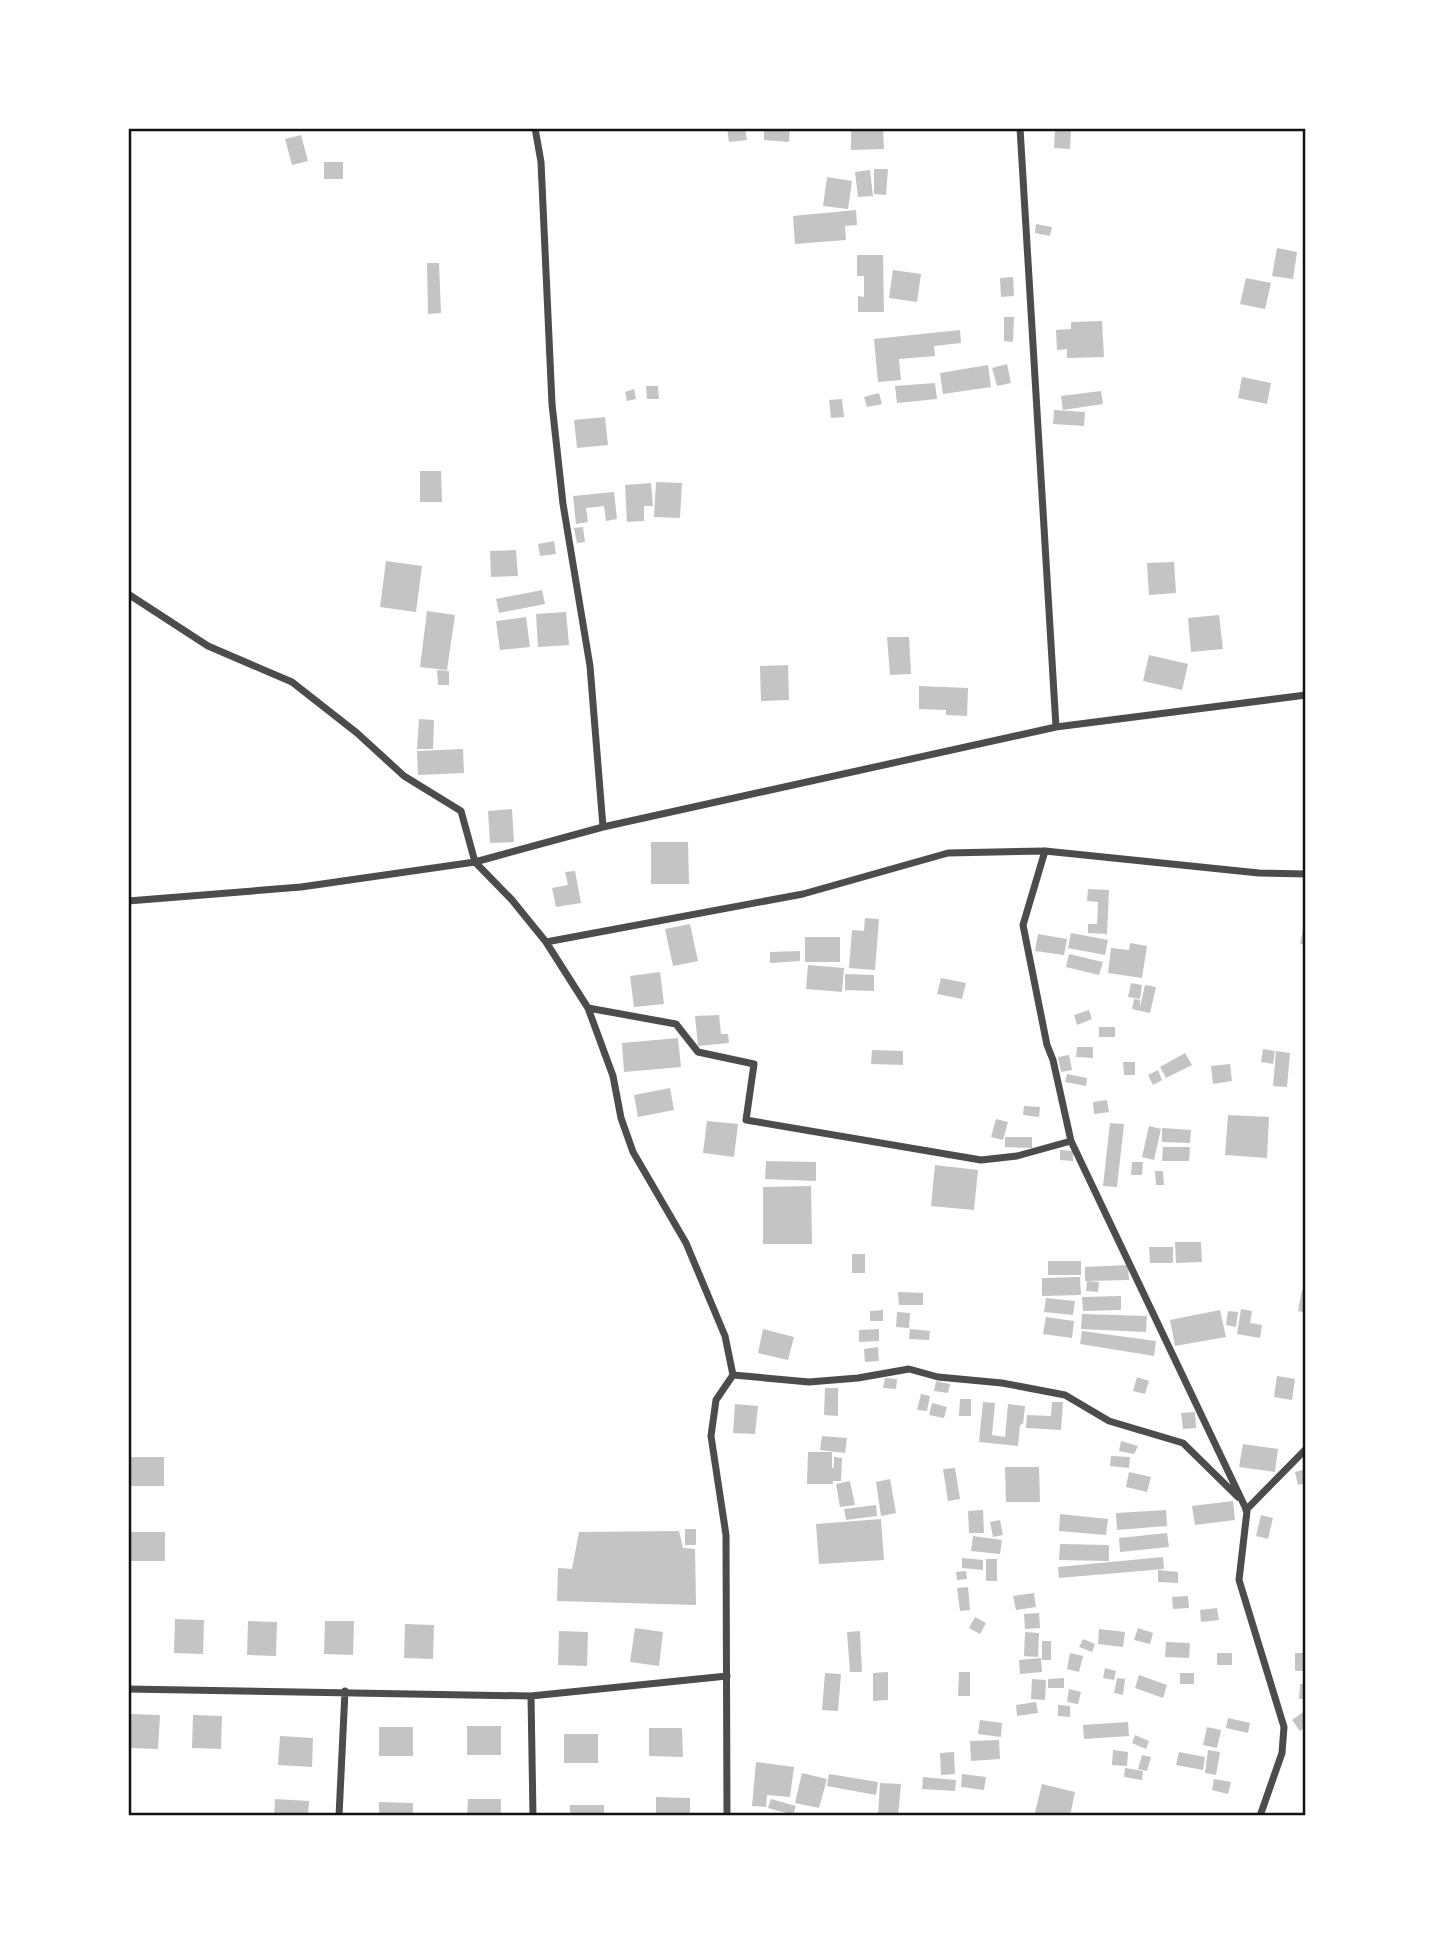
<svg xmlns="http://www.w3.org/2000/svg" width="1434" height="1944" font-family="Ubuntu,sans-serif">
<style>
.building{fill:#c4c4c4}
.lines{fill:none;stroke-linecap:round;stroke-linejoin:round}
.minor{stroke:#4c4c4c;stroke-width:7}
.neatline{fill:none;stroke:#111;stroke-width:2.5}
</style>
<rect width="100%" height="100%" fill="#fff"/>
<path class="building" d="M727,128H745L747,140L729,142Z
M764,128H790L789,142L764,140Z
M851,128H883L884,149L851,150Z
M1055,129H1071L1070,149L1054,148Z
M301,135L308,161L292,165L285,139Z
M324,162H343V179H324Z
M874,169H888L886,195L874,194Z
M870,170L873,196L858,197L855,172Z
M827,177L852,181L848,209L823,206Z
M856,210L857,225L845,226L846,240L795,244L793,216Z
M1036,224L1052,227L1050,236L1035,233Z
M1277,248L1297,252L1293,279L1272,276Z
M857,255H883L884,312H858V296L864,297V276H857Z
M427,263H439L441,313L428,314Z
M893,270L921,274L917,302L889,298Z
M1013,277L1014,296L1001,297L1000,278Z
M1246,278L1271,283L1265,309L1240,304Z
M1004,317H1014L1013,342L1004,341Z
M1102,321L1104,357L1067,358V349L1057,350L1056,330L1071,329V322Z
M960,330L961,343L934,346L935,356L899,359L901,380L878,382L874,339Z
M1007,364L1011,383L997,386L992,368Z
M988,365L991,387L943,394L940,373Z
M1242,377L1271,383L1267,404L1238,398Z
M935,383L937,399L897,403L895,386Z
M646,386H658L659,399H647Z
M634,389L636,399L627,401L625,392Z
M1101,391L1103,404L1063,410L1061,396Z
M879,393L882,404L867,407L864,397Z
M842,399L844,417L831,418L829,400Z
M1054,410L1085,412L1084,426L1053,424Z
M605,417L608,445L577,448L574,420Z
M420,471H441L442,502H420Z
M656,482L682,483L680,518L654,517Z
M651,483L653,506H644V521L627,522L625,485Z
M614,492L617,519L606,521L604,506L586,508L588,522L576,524L573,496Z
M583,527L585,542L577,543L574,528Z
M554,541L556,554L540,556L538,544Z
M516,550L518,576L491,577L490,551Z
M386,561L422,566L416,612L380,607Z
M1174,562L1176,593L1149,595L1147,563Z
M542,590L545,604L499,613L496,599Z
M427,611L455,615L447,670L420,667Z
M566,612L569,645L538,647L536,614Z
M1219,615L1223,649L1191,652L1188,618Z
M526,617L530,647L500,650L496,621Z
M887,637H909L911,674L890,675Z
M1149,655L1188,664L1182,690L1143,681Z
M788,665L789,700L761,701L760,666Z
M437,670L449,671V685H438Z
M919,686L968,688L967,716L946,715V710L919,709Z
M419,719L434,720L433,749H417Z
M463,749L464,773L418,775L417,751Z
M512,809L514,842L490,843L488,811Z
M651,842H688L689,884H651Z
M575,871L581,903L556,907L552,888L568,885L565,872Z
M1088,889L1109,890L1107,934L1088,933V924H1097L1098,902L1087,901Z
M865,918L879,919L875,970L849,968L852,930L864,931Z
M690,924L698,961L673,966L665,929Z
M1304,924H1306V945L1300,944Z
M1071,933L1108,940L1105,955L1068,948Z
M1038,934L1067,939L1064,955L1035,951Z
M805,937H840V962H805Z
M1130,943L1147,946L1142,978L1108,973L1111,948L1129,950Z
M800,951V961L770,963V952Z
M1069,954L1103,962L1099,975L1066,967Z
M808,965L844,968L842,992L806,989Z
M660,972L664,1004L634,1007L630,976Z
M845,974L874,975V991L845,990Z
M941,978L966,983L962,999L937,994Z
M1131,983L1142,985L1140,999L1128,997Z
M1145,985L1156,987L1150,1013L1132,1009L1134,999L1140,1000V1007Z
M1089,1010L1092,1019L1077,1025L1074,1015Z
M719,1015L721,1034H728L729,1043L698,1046L695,1016Z
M1099,1027H1115V1037H1099Z
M678,1038L681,1067L624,1072L622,1043Z
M1077,1047H1093V1058L1076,1057Z
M1263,1049L1275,1051L1273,1064L1261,1062Z
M872,1050L903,1051V1065L871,1064Z
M1276,1051L1290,1053L1287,1087L1273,1086Z
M1185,1053L1192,1065L1166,1078L1160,1067Z
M1069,1055L1072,1070L1061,1072L1058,1057Z
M1123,1062H1135V1075H1124Z
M1230,1064L1232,1081L1213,1084L1211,1066Z
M1158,1070L1162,1080L1153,1085L1148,1075Z
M1067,1074L1087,1078L1086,1086L1065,1082Z
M670,1088L674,1110L638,1117L634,1095Z
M1107,1100L1109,1112L1094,1114L1093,1102Z
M1024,1106L1040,1107L1039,1117L1023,1115Z
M1228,1115L1269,1117L1267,1158L1225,1155Z
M996,1119L1008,1122L1003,1140L991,1137Z
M707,1121L738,1124L734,1157L703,1153Z
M1110,1123L1124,1124L1117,1187L1103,1186Z
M1149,1126L1161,1129L1154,1160L1142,1157Z
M1162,1128L1191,1130L1190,1143L1162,1142Z
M1005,1137H1032V1148L1005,1147Z
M1163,1147H1190L1189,1161H1162Z
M1060,1150L1073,1151V1161L1060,1160Z
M766,1161L816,1162V1181L765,1179Z
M1132,1162H1143L1142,1175H1131Z
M935,1165L978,1170L974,1210L931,1206Z
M1155,1171H1163L1164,1185H1156Z
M811,1186L812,1244H763V1187Z
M1175,1242H1201L1202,1262L1176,1263Z
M1149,1247H1173V1263H1150Z
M852,1254H865V1273H852Z
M1048,1261H1081V1275H1048Z
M1128,1265L1129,1280L1085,1281V1267Z
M1080,1277L1081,1295L1042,1296V1278Z
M1087,1281L1099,1282L1098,1292L1086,1291Z
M1302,1290H1306V1313L1298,1311Z
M898,1292L923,1293V1305H899Z
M1121,1296V1310L1083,1311L1082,1297Z
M1046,1298L1075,1301L1073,1315L1044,1312Z
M1241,1309L1252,1311L1250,1323L1262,1325L1260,1338L1237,1334Z
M883,1310V1321H870V1311Z
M1220,1310L1226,1337L1175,1346L1170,1320Z
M1228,1311L1238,1312L1236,1327L1226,1325Z
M897,1312L910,1313L909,1328L896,1327Z
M1082,1314L1147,1316L1146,1332L1081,1329Z
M1046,1317L1074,1321L1072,1338L1043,1334Z
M763,1329L794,1337L788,1360L758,1353Z
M879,1329V1341L859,1342V1330Z
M910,1329L930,1331L929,1340L909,1339Z
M1082,1331L1156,1341L1154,1356L1080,1344Z
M878,1347L879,1361L865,1362L864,1349Z
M1277,1376L1295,1379L1292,1400L1274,1397Z
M1137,1377L1149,1381L1145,1394L1133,1391Z
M885,1378L897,1379L896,1389L883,1388Z
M936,1381L950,1384L948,1393L934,1391Z
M825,1388H838V1416L824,1415Z
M921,1394L930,1396L927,1411L917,1410Z
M960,1399H971V1416H959Z
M983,1402L995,1403L992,1435L1005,1437L1008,1404L1025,1406L1023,1424L1020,1425L1018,1446L979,1442Z
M1052,1402H1063L1061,1430L1026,1428L1027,1415L1051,1416Z
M932,1403L947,1407L944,1418L929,1415Z
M735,1404L758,1406L755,1434L733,1433Z
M1195,1412L1196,1428L1183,1429L1181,1413Z
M822,1436L847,1438L845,1453L820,1450Z
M1121,1441L1138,1446L1134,1454L1119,1451Z
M1243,1444L1278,1449L1275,1472L1239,1467Z
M808,1452H832V1468H834V1457L842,1458L841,1481H833V1484H807Z
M1111,1456L1130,1457L1129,1468L1110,1466Z
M130,1457H164V1486H130Z
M1005,1467H1039L1040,1502H1006Z
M955,1468L960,1499L948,1501L943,1469Z
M1306,1469V1483L1298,1485L1295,1472Z
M1129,1472L1151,1477L1147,1492L1126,1487Z
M890,1479L896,1513L881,1516L876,1482Z
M850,1481L855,1505L840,1507L836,1484Z
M1233,1501L1235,1520L1195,1525L1192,1506Z
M876,1505L877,1516L846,1520L844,1509Z
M983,1510L984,1533H969L968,1511Z
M1166,1510L1167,1526L1117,1530L1116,1513Z
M1060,1514L1108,1519L1106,1535L1059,1531Z
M1261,1515L1273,1518L1268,1539L1256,1536Z
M881,1519L884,1560L819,1564L816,1524Z
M1000,1520L1003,1535L993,1537L990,1522Z
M685,1529H696V1545H685Z
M679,1531L683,1548L695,1549L696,1605L557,1601L558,1568L572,1569L579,1532Z
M131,1532H165V1561H131Z
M1167,1533L1169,1547L1120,1552L1119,1538Z
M973,1536L1002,1540L1000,1554L971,1551Z
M1060,1544L1109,1545V1561L1059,1560Z
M1163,1557L1164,1569L1059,1578L1058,1567Z
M962,1558L983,1560V1570L962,1568Z
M986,1559H997V1581H986Z
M1158,1570L1178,1572V1583L1158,1582Z
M966,1571L967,1579L957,1580L956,1572Z
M968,1587L970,1610L960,1611L957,1588Z
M1034,1593L1036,1607L1016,1610L1013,1596Z
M1188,1596L1189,1608L1173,1609L1172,1597Z
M1217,1608L1219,1620L1201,1622L1200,1610Z
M1039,1613L1040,1628L1025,1629L1024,1614Z
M975,1617L986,1623L980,1634L969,1628Z
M175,1619L204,1620L203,1654L174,1653Z
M248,1621L277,1622L276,1656L247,1655Z
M325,1621H354L353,1655L324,1654Z
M405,1624L434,1625L433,1659L404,1658Z
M635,1628L663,1632L659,1666L630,1662Z
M1138,1628L1153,1633L1150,1644L1134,1640Z
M1099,1629L1125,1632L1123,1647L1098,1644Z
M559,1631L588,1632L587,1666L558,1665Z
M860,1631L862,1672H850L847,1632Z
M1025,1632L1039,1633L1038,1657L1024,1656Z
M1083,1639L1095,1644L1092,1652L1079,1647Z
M1042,1641H1051V1660H1042Z
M1166,1642L1190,1643L1189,1658L1165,1657Z
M1070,1653L1083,1656L1079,1672L1067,1669Z
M1217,1653H1232V1665H1217Z
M1295,1653H1306V1671H1295Z
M1041,1658L1042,1672L1020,1674L1019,1660Z
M1105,1668L1116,1671L1114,1680L1103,1678Z
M888,1672V1700L873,1701V1673Z
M959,1672H970V1696H958Z
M825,1673L841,1674L838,1711L822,1710Z
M1180,1673H1194V1684H1180Z
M1139,1675L1167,1685L1163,1698L1135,1688Z
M1064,1678V1688H1048V1679Z
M1117,1678L1125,1679L1123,1695L1114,1693Z
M1032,1679L1046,1680L1045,1700L1031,1699Z
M1300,1684H1306V1699H1299Z
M1069,1689L1081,1692L1078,1704L1067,1702Z
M1036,1702L1038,1713L1017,1716L1016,1705Z
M1058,1705L1070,1706V1717L1058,1716Z
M1306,1710V1727L1300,1731L1292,1720Z
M131,1714L160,1715L158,1749L130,1748Z
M193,1715L222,1716L221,1749L192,1748Z
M1228,1718L1250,1723L1248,1733L1226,1728Z
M980,1720L1002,1723L1001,1737L978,1734Z
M1128,1722L1129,1736L1084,1739L1083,1725Z
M467,1726H501V1755H467Z
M379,1727H413V1756H379Z
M1207,1727L1221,1730L1217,1748L1203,1745Z
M649,1728H682L683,1757L649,1756Z
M564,1734H598V1763H564Z
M1135,1735L1149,1741L1146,1749L1132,1743Z
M280,1736L313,1738L312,1767L278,1765Z
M999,1740L1000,1759L971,1761L970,1741Z
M1113,1750L1128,1752L1127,1766L1112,1765Z
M1208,1750L1220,1752L1216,1775L1205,1773Z
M954,1752L955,1774L941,1775L940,1753Z
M1179,1752L1205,1757L1203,1770L1176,1765Z
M1142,1755L1151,1757L1147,1771L1138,1769Z
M756,1762L794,1767L790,1797L767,1795L766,1807L752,1806Z
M1125,1768L1143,1771L1142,1780L1124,1777Z
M802,1773L827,1779L819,1808L795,1803Z
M829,1774L878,1782L876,1795L827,1786Z
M962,1774L986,1777L984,1790L961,1787Z
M923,1777L956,1780L955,1791L922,1789Z
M1214,1779L1231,1782L1228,1794L1212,1790Z
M880,1783L901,1784L898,1816H878Z
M1042,1784L1075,1792L1070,1816H1034Z
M656,1797L690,1798V1816H656Z
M275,1799L309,1801L308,1816H274Z
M468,1799H501V1816H467Z
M771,1799L796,1806L793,1815L768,1808Z
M379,1802L413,1803V1816H379Z
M570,1805H604V1816H570Z"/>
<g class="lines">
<path class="minor" d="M535,128L541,162L552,404L563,504L590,666L603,827
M1020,128L1056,727
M128,594L208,646L292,682L357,733L404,776L461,811L475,862L512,900L546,942L588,1008L613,1076L621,1118L633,1152L686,1243L725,1336L733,1375L716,1400L711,1436L726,1535L727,1816
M1045,851L1023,925L1047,1045L1053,1060L1071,1141L1247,1511L1239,1580L1284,1727L1282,1753L1260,1816
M128,901L301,887L475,862L603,827L1056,727L1306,695
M546,942L803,894L948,853L1045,851L1259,873L1306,874
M588,1008L676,1024L698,1052L754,1064L746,1120L981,1160L1017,1156L1071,1141
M733,1375L809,1382L858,1378L909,1369L938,1377L1002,1383L1065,1395L1109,1421L1183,1443L1238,1497
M1246,1510L1306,1449
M128,1689L531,1696L727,1676
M531,1696L533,1816
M339,1816L345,1691"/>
</g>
<rect width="1434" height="1944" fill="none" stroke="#ffffff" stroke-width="259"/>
<rect x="130" y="130" width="1174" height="1684" class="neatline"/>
</svg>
